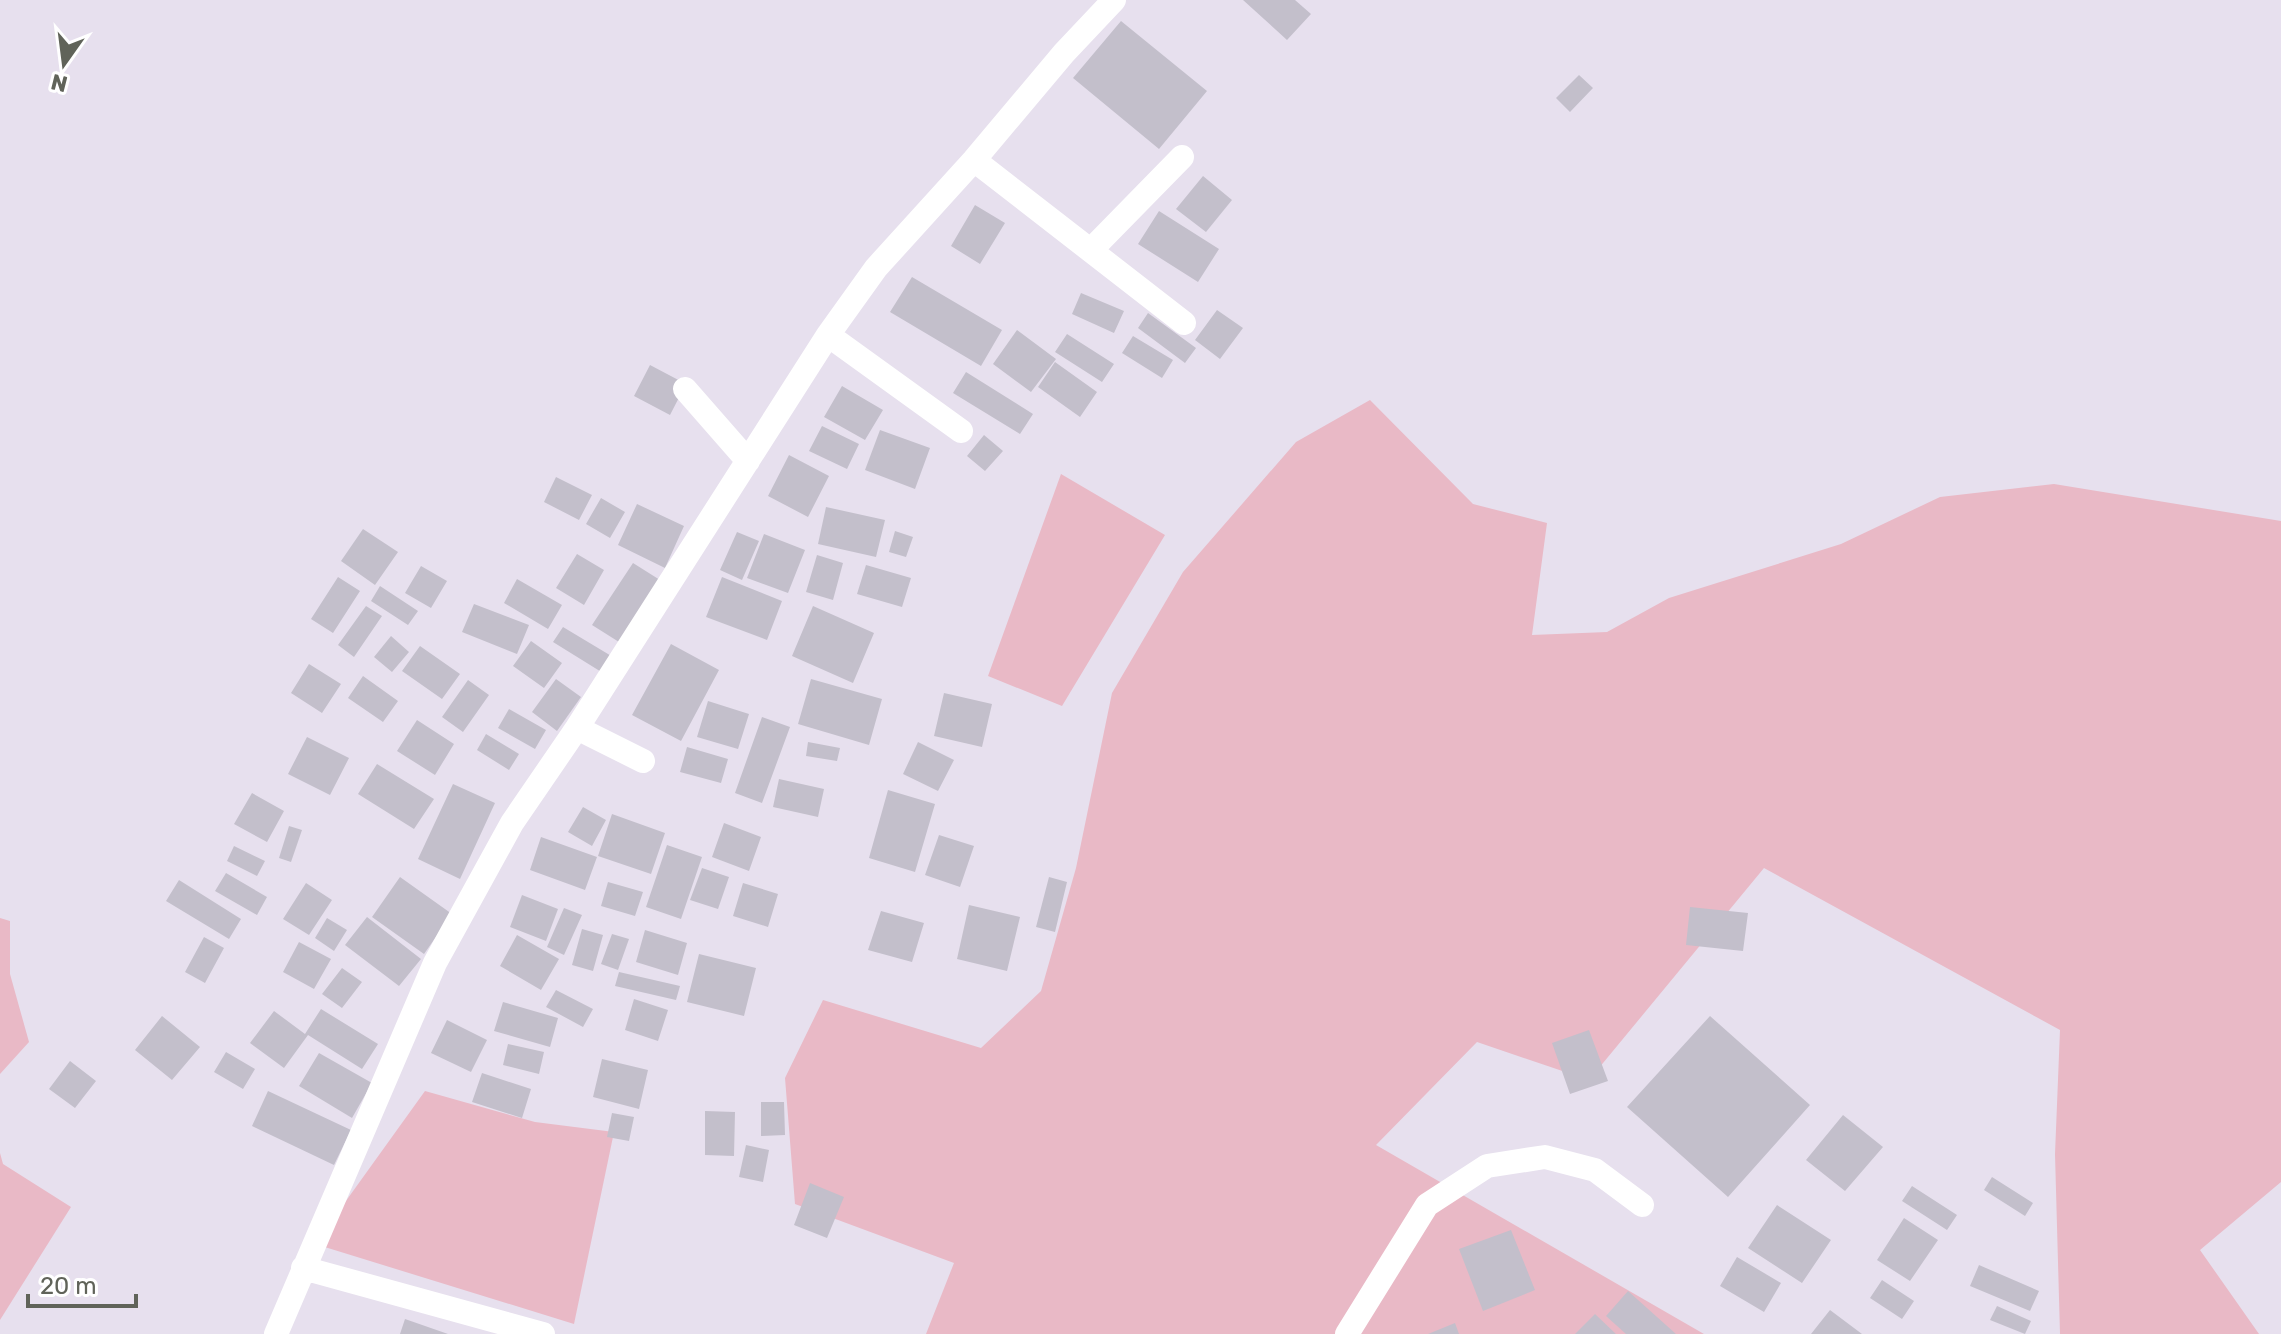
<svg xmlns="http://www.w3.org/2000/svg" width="2281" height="1334" font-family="Rubik,sans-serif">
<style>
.green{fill:#e9b9c6}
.building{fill:#c3bfcb}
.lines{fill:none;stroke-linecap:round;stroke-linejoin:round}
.minor{stroke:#fff;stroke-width:24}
</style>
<rect width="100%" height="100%" fill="#e7e0ee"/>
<path class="green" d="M1370,400L1473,504L1547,523L1532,635L1607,632L1669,598L1841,544L1940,497L2054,484L2281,521V1182L2200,1250L2259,1334H2060L2055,1154L2060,1030L1764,868L1589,1080L1477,1042L1376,1145L1704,1334H926L954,1263L795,1204L785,1078L823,1000L981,1048L1041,991L1076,868L1112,693L1183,572L1296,442Z
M1061,474L1165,535L1062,706L988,676Z
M0,918L10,921V974L29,1042L0,1074Z
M425,1091L535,1122L614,1132L574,1324L315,1244Z
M0,1153L3,1164L71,1207L0,1320Z"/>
<path class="building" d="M1243,0H1295L1311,14L1287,40Z
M1121,21L1207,91L1159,149L1073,78Z
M1579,75L1593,88L1570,112L1556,98Z
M1203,176L1232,200L1206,232L1176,209Z
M975,205L1005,223L980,264L951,246Z
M1159,211L1219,249L1198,282L1138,244Z
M912,277L1002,330L981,366L890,312Z
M1081,293L1124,311L1114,333L1072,314Z
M1217,310L1243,328L1220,359L1195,340Z
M1148,313L1196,348L1185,363L1138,328Z
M1017,330L1056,359L1031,392L993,364Z
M1067,334L1114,364L1102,382L1055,352Z
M1133,336L1173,360L1162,378L1122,353Z
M1055,362L1097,392L1080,417L1038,387Z
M650,365L686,384L670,415L634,396Z
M966,372L1033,414L1020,434L953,393Z
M842,386L883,410L865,440L824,417Z
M822,426L859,444L847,469L809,451Z
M880,430L930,448L915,489L865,470Z
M984,435L1003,451L985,471L967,456Z
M789,455L829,476L808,517L768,496Z
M556,477L592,495L579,520L544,502Z
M601,498L625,512L610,538L586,524Z
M637,504L684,526L665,568L618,545Z
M826,507L885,520L876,557L818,544Z
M363,529L398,552L375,585L341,561Z
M895,531L913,537L906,557L889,552Z
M737,532L759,541L742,580L720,570Z
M764,534L805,550L788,593L747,578Z
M577,554L604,570L584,605L556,588Z
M817,555L843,563L833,600L806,592Z
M633,563L660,580L619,642L592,625Z
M866,565L911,578L902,607L857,594Z
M421,566L447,581L431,608L405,593Z
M338,577L360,591L333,633L311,619Z
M722,577L782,601L767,640L706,617Z
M517,579L562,605L548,629L504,603Z
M380,586L418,611L408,625L371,601Z
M474,604L529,625L517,654L462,632Z
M366,606L382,616L354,657L338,645Z
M813,606L874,633L853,683L792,656Z
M563,627L613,657L603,673L553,642Z
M391,636L409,652L392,672L374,657Z
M531,641L562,663L544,688L513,666Z
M671,644L719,670L681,741L632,715Z
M420,646L460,674L442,699L402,671Z
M309,664L341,684L322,713L291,693Z
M363,676L398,701L383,722L348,698Z
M556,679L581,697L557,731L532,712Z
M811,679L882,699L869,745L798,724Z
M468,680L489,695L463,732L442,717Z
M944,693L992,704L982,747L934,736Z
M708,701L749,714L738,749L697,737Z
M509,709L546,730L535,749L498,728Z
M762,717L790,727L762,803L735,793Z
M417,720L454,744L435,775L397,751Z
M486,734L519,754L509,770L477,750Z
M307,737L349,758L330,795L288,774Z
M808,742L840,748L837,761L806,756Z
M918,742L954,760L938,791L903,774Z
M687,747L728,759L721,783L680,772Z
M377,764L434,799L414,829L358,794Z
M779,779L824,789L818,817L773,807Z
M453,784L495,803L460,879L418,859Z
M888,790L935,804L915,872L869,858Z
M252,793L284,811L267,842L234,824Z
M583,807L606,820L592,846L568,832Z
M612,814L665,833L651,874L598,856Z
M724,823L761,837L749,871L712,857Z
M289,826L302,830L291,862L279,858Z
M939,835L974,846L960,887L925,875Z
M541,837L597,857L585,890L530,870Z
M667,845L702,857L681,919L646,907Z
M234,846L265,861L257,876L227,861Z
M702,868L729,877L718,909L690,900Z
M226,873L267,897L257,915L215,891Z
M400,877L452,914L424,954L372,917Z
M1049,877L1067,882L1055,932L1036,927Z
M179,880L241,919L229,939L166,901Z
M608,882L643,892L635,916L601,906Z
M306,883L332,900L309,935L283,919Z
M743,883L778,894L768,927L733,916Z
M522,895L558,909L546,941L510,927Z
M969,905L1020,917L1007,971L957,959Z
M1690,907L1748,913L1743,951L1686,945Z
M564,908L582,915L564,955L547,947Z
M881,911L924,923L912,962L868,950Z
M367,917L421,959L399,986L345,945Z
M327,918L347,930L334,951L315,938Z
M582,929L603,935L593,971L572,965Z
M645,930L687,943L678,975L636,962Z
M612,934L629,939L618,970L601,964Z
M517,935L559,959L541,990L500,966Z
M204,937L224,948L205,983L185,972Z
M299,942L331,959L314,989L283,972Z
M699,954L756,968L744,1016L687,1002Z
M342,968L362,982L342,1008L322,994Z
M619,972L680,986L676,1000L615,986Z
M556,990L593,1009L583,1027L546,1007Z
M634,999L668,1010L658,1041L625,1030Z
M503,1002L558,1018L550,1047L494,1031Z
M321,1009L378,1044L362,1069L308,1035L284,1068L250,1043L274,1011L305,1034Z
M162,1016L200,1047L172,1080L135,1050Z
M1710,1016L1810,1105L1728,1197L1627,1107Z
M447,1020L487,1040L471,1072L431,1053Z
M1589,1030L1608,1081L1570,1094L1552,1043Z
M508,1044L544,1052L539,1074L503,1065Z
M226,1052L255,1069L243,1089L214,1072Z
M319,1053L372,1083L352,1118L299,1086Z
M602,1059L648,1070L639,1109L593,1097Z
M70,1061L96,1081L75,1108L49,1089Z
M482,1073L531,1089L522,1118L472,1102Z
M268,1091L351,1130L334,1165L252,1126Z
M761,1102H784L785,1135L761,1136Z
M705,1111L735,1112L734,1156L705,1155Z
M612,1113L634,1117L629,1141L607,1137Z
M1843,1115L1883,1147L1845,1191L1806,1160Z
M746,1145L769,1150L763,1182L739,1177Z
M1992,1177L2033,1203L2025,1216L1984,1190Z
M810,1183L844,1197L827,1238L794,1225Z
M1912,1186L1957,1215L1947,1230L1902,1201Z
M1777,1205L1831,1240L1802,1283L1748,1248Z
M1904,1218L1938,1240L1910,1281L1877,1260Z
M1511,1230L1535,1290L1483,1311L1459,1249Z
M1737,1257L1781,1283L1764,1312L1720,1286Z
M1979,1265L2039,1291L2030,1311L1970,1286Z
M1882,1280L1914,1301L1902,1319L1870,1298Z
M1628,1291L1676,1334H1626L1606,1316Z
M1997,1306L2031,1321L2025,1334L1990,1320Z
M1830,1310L1862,1334H1811Z
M1595,1314L1616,1334H1575Z
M405,1319L448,1334H400Z
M1455,1323L1459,1334H1428Z"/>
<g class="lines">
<path class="minor" d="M974,160L1184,323
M1091,250L1182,157
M828,335L961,431
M685,389L748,461
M577,728L643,761
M303,1268L543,1334
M276,1334L435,963L512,823L577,728L828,335L876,268L974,160L1064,53L1114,0
M1347,1334L1427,1205L1487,1166L1545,1157L1595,1170L1642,1205"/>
</g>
<g transform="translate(64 64) rotate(194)" stroke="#ffffff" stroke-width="6" paint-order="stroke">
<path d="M0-6L14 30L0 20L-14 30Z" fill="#606359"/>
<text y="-12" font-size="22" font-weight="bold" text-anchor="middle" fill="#606359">N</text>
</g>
<path d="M28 1294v12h108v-12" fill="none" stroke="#606359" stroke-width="4"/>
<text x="40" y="1294" font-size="24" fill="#606359" stroke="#ffffff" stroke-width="6" paint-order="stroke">20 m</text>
</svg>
